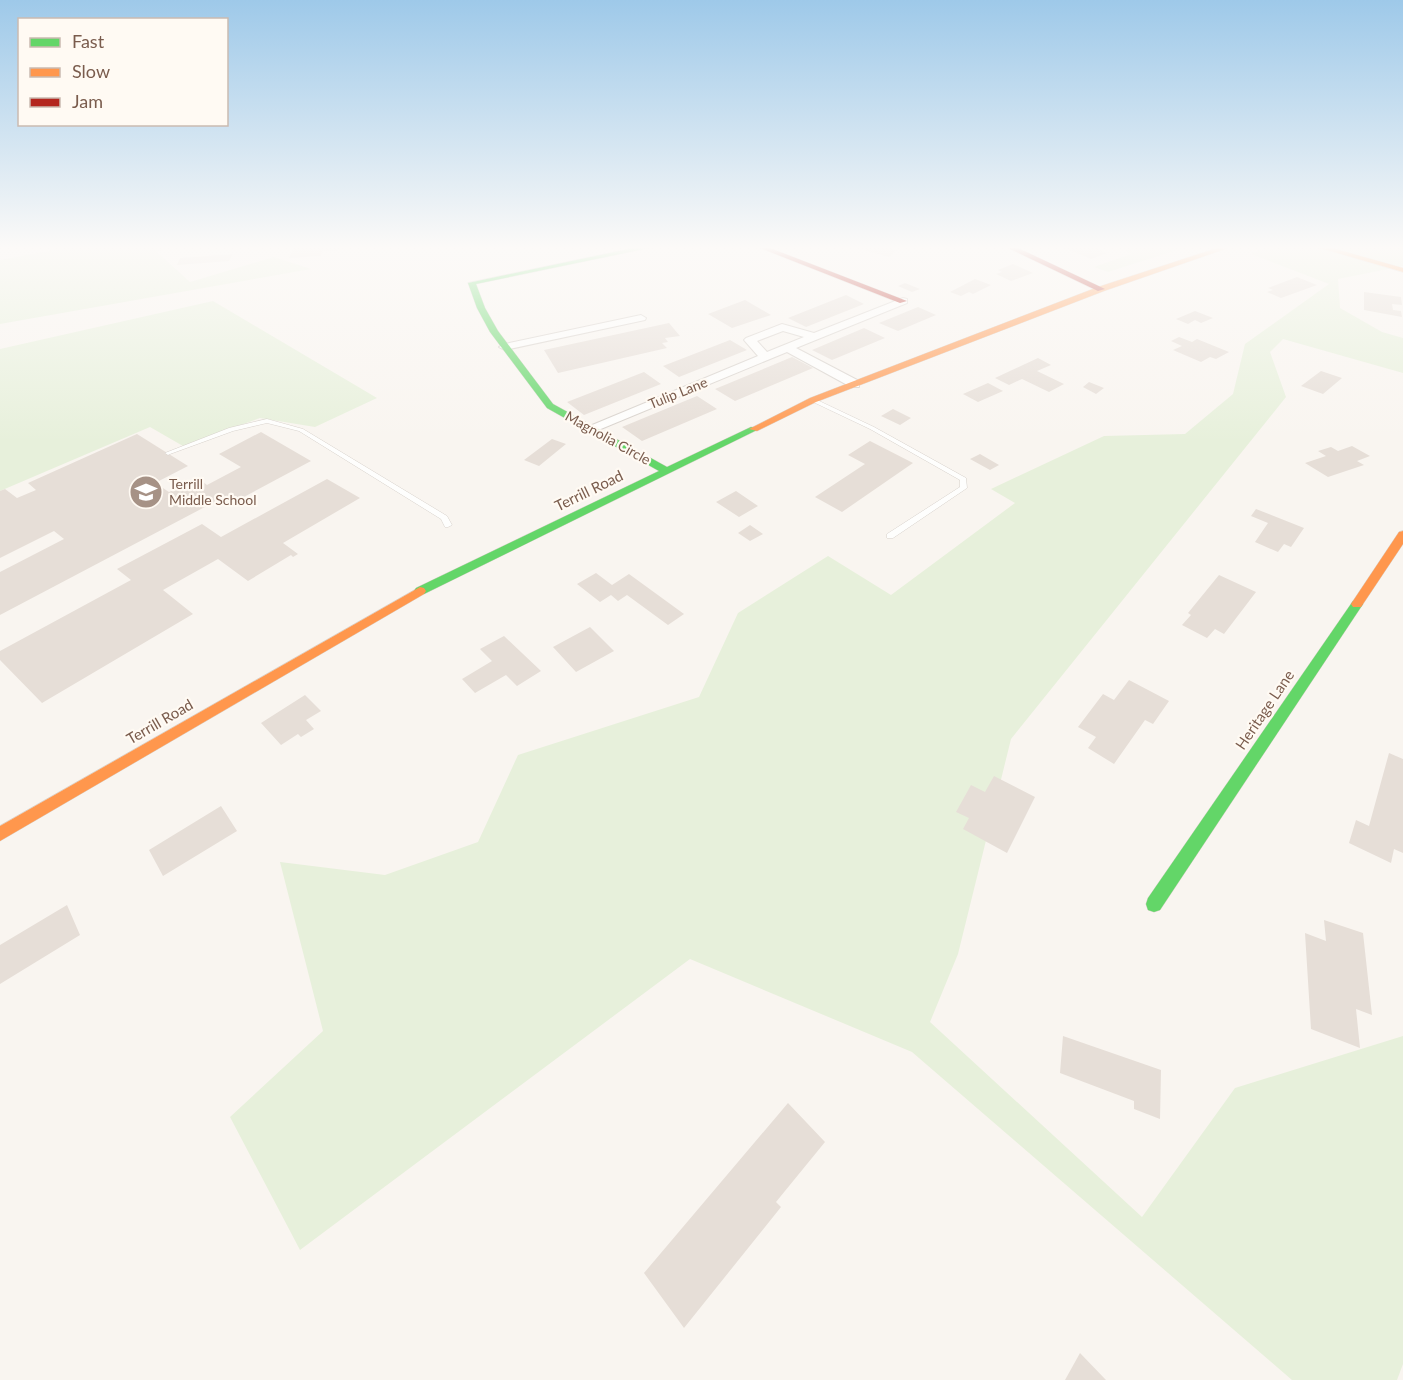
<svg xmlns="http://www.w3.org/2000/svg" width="1403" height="1380" font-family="Lato,sans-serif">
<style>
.green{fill:#e7f0db}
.building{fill:#e6ded7}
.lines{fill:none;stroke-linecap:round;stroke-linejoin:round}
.lane-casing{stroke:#d7d1cb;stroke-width:1}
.street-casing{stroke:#d7d1cb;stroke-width:2}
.fast-casing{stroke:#d9d2cb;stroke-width:1}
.slow-casing{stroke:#d9d2cb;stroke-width:1}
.jam-casing{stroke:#d9d2cb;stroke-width:1}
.lane{fill:#fefefd;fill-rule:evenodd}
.street{fill:#fefefd;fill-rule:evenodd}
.fast{fill:#63d668;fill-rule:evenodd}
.slow{fill:#ff974d;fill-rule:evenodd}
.jam{fill:#b3261e;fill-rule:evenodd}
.labels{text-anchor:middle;stroke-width:4.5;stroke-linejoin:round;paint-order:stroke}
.far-street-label{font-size:14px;fill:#7a5c4d;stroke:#fffaf3}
.far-poi-label{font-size:14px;fill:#7a5c4d;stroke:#fffaf3;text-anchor:start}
.street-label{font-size:15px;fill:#7a5c4d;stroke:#fffaf3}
</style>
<rect width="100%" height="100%" fill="#f9f5f0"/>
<path class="green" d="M65,248H168L157,252L190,282L274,257L311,269L0,324V260Z
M1121,248H1183L1108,272L1094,267L1131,254Z
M1265,248H1403V266L1338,279L1340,308L1382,332L1403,338V373L1283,339L1270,352L1286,397L1011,739L958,954L930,1022L1142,1217L1235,1088L1403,1036V1364L1397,1380H1292L912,1052L690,959L300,1250L230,1117L323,1031L280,862L385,875L478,842L518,755L699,697L738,613L828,556L891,595L1015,503L991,489L1104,436L1185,434L1233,394L1245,344L1329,284L1251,254Z
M213,301L377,398L315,427L260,418L183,446L150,427L0,491V349Z"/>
<path class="building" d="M293,248H341V250L322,251L321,256L289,258Z
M857,248H888L897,250L889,257Z
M1065,248H1095L1107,253L1091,259Z
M233,254L229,261L177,265L180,258Z
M1013,264L1033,273L1011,281L996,274L1002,272L998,270Z
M1297,277L1317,285L1281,298L1267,292L1273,290L1268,288Z
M975,279L991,285L973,294L969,292L961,296L950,292Z
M905,283L920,289L912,292L898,286Z
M1364,292L1401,297L1402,305L1392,304L1393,310L1401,311L1402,317L1364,310Z
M846,295L864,304L806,327L788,318Z
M745,300L771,315L732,328L708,314Z
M918,307L936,315L898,331L879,323Z
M1195,311L1213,318L1201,323L1195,320L1188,324L1176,319Z
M669,323L680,336L665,338L668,342L662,343L667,348L558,373L544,350Z
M864,328L885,338L832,360L812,350Z
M1179,337L1192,342L1197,339L1229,352L1216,359L1210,357L1201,362L1173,350L1182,346L1171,341Z
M730,340L747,350L679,377L663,366Z
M792,357L813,368L735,401L715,389Z
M1038,358L1051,365L1037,371L1064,384L1049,392L1022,379L1009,385L995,378Z
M1321,371L1342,378L1323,394L1301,386Z
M644,372L661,384L584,415L567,402Z
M1089,382L1104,388L1096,394L1083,387Z
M988,383L1003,391L978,402L963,394Z
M697,396L717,409L642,441L622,427Z
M893,409L911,418L900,425L881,416Z
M261,432L311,461L229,505L220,499L0,615V572L64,539L54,531L0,558V491L5,489L17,498L36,490L28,483L137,434L188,466L155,483L169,492L198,478L207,485L241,467L219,454Z
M552,439L566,444L539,466L524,460Z
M870,441L913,463L842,512L815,497L865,464L848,455Z
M1352,446L1370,456L1357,461L1364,465L1328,477L1305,463L1326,456L1318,451L1331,447L1338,451Z
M980,454L999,465L990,470L970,459Z
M327,479L360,498L283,543L298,554L293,557L291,555L248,581L218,559L163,590L193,614L42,703L0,660V651L131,580L117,569L202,524L221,537Z
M736,491L758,506L739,517L716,502Z
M1256,509L1304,528L1291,547L1284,544L1278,552L1255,542L1268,523L1251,516Z
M750,525L763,534L750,541L738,533Z
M596,573L612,585L629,574L684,614L668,625L627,595L618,601L611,595L600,602L577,584Z
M1219,575L1256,592L1224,634L1215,629L1207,638L1182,625L1191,615L1188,613Z
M590,627L614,651L576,672L553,647Z
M504,636L541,671L517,686L506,675L475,693L462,679L492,661L480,649Z
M1129,680L1169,701L1153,724L1145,720L1114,764L1088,748L1096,737L1078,727L1103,694L1114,700Z
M305,695L321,711L306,720L314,729L301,737L298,734L281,745L261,723Z
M1389,753L1403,759V853L1394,849L1391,863L1349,843L1356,820L1369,826Z
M994,776L1035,797L1007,853L963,829L969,818L956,812L971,785L985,792Z
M221,806L237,831L163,876L149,850Z
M67,905L80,935L0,984V945Z
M1324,920L1363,933L1372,1015L1356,1009L1360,1048L1311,1029L1305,933L1326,941Z
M1063,1036L1161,1070L1160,1119L1134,1109V1101L1060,1073Z
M788,1103L825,1142L776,1202L781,1207L684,1328L644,1273Z
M1080,1353L1106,1380H1065Z"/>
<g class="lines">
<g class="lane-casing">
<path id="lane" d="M811,399H815L874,427L966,478L967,488L893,538H887V534L960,487V480L870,429L811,401Z
M267,419L303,429L447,516L452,525L448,527H445L441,519L299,431L267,423L233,431L170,454L168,455L165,453L229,428Z"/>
</g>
<g class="street-casing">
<path id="street" d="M903,298L907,299V303L796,348L859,381V387H851L787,352L596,431H586L585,428L758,356L744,340L746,338L782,324L814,333ZM783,331L804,337L767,352L757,341Z
M641,315L646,318L645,320L505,350L499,347L505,344Z"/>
</g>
<g class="fast-casing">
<path id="fast" d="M633,248H649L476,284L485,308L498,331L553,404L667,467L751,427L759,429L424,594H416L414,591L416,588L659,471L547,408L490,332L477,308L468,283Z
M1357,600L1363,604L1361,607L1160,910L1154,912L1148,910L1146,904L1148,898L1353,601Z"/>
</g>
<g class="slow-casing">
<path id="slow" d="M1217,248H1228L1104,291L816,402L757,431L749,429L810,398L1098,287Z
M1320,248H1332L1403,268V272Z
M1403,531V544L1361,607H1353L1351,604L1399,532Z
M420,587L424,588L426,591L424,594L0,841V826Z"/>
</g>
<g class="jam-casing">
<path id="jam" d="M760,248H770L907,301L900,303Z
M1008,248H1018L1105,289L1098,291Z"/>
</g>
<use href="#lane" class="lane"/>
<use href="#street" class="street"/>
<use href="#fast" class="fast"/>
<use href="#slow" class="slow"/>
<use href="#jam" class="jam"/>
</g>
<linearGradient id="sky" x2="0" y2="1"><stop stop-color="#9ec9e9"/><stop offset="0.56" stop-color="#fcfaf8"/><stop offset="1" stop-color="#fcfaf8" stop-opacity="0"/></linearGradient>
<rect width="1403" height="442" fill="url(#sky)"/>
<defs>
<g id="school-disc" transform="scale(1.725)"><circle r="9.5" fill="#a69286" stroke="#fffaf3"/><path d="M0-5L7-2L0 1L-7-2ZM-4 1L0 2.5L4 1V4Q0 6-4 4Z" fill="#fff"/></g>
</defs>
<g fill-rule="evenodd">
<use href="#school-disc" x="146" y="492"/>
</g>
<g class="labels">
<g class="far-street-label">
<text transform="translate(678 393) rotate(-22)" y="5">Tulip Lane</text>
<text transform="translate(608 438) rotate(29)" y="5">Magnolia Circle</text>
</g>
<g class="far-poi-label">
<text x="169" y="489">Terrill<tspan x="169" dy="16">Middle School</tspan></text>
</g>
<g class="street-label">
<text transform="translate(589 491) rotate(-26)" y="5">Terrill Road</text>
<text transform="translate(1265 710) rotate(-56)" y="5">Heritage Lane</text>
<text transform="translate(160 722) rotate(-30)" y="5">Terrill Road</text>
</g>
</g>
<rect x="18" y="18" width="210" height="108" fill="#fffaf3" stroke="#cabbb1" stroke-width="1.5"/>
<rect x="30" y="38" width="30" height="9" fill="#63d668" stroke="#cabbb1" stroke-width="1.5"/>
<text x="72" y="48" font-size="18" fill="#7a5c4d">Fast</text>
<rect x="30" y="68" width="30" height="9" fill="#ff974d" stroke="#cabbb1" stroke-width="1.5"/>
<text x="72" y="78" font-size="18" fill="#7a5c4d">Slow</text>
<rect x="30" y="98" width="30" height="9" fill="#b3261e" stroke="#cabbb1" stroke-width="1.5"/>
<text x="72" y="108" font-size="18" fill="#7a5c4d">Jam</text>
</svg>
